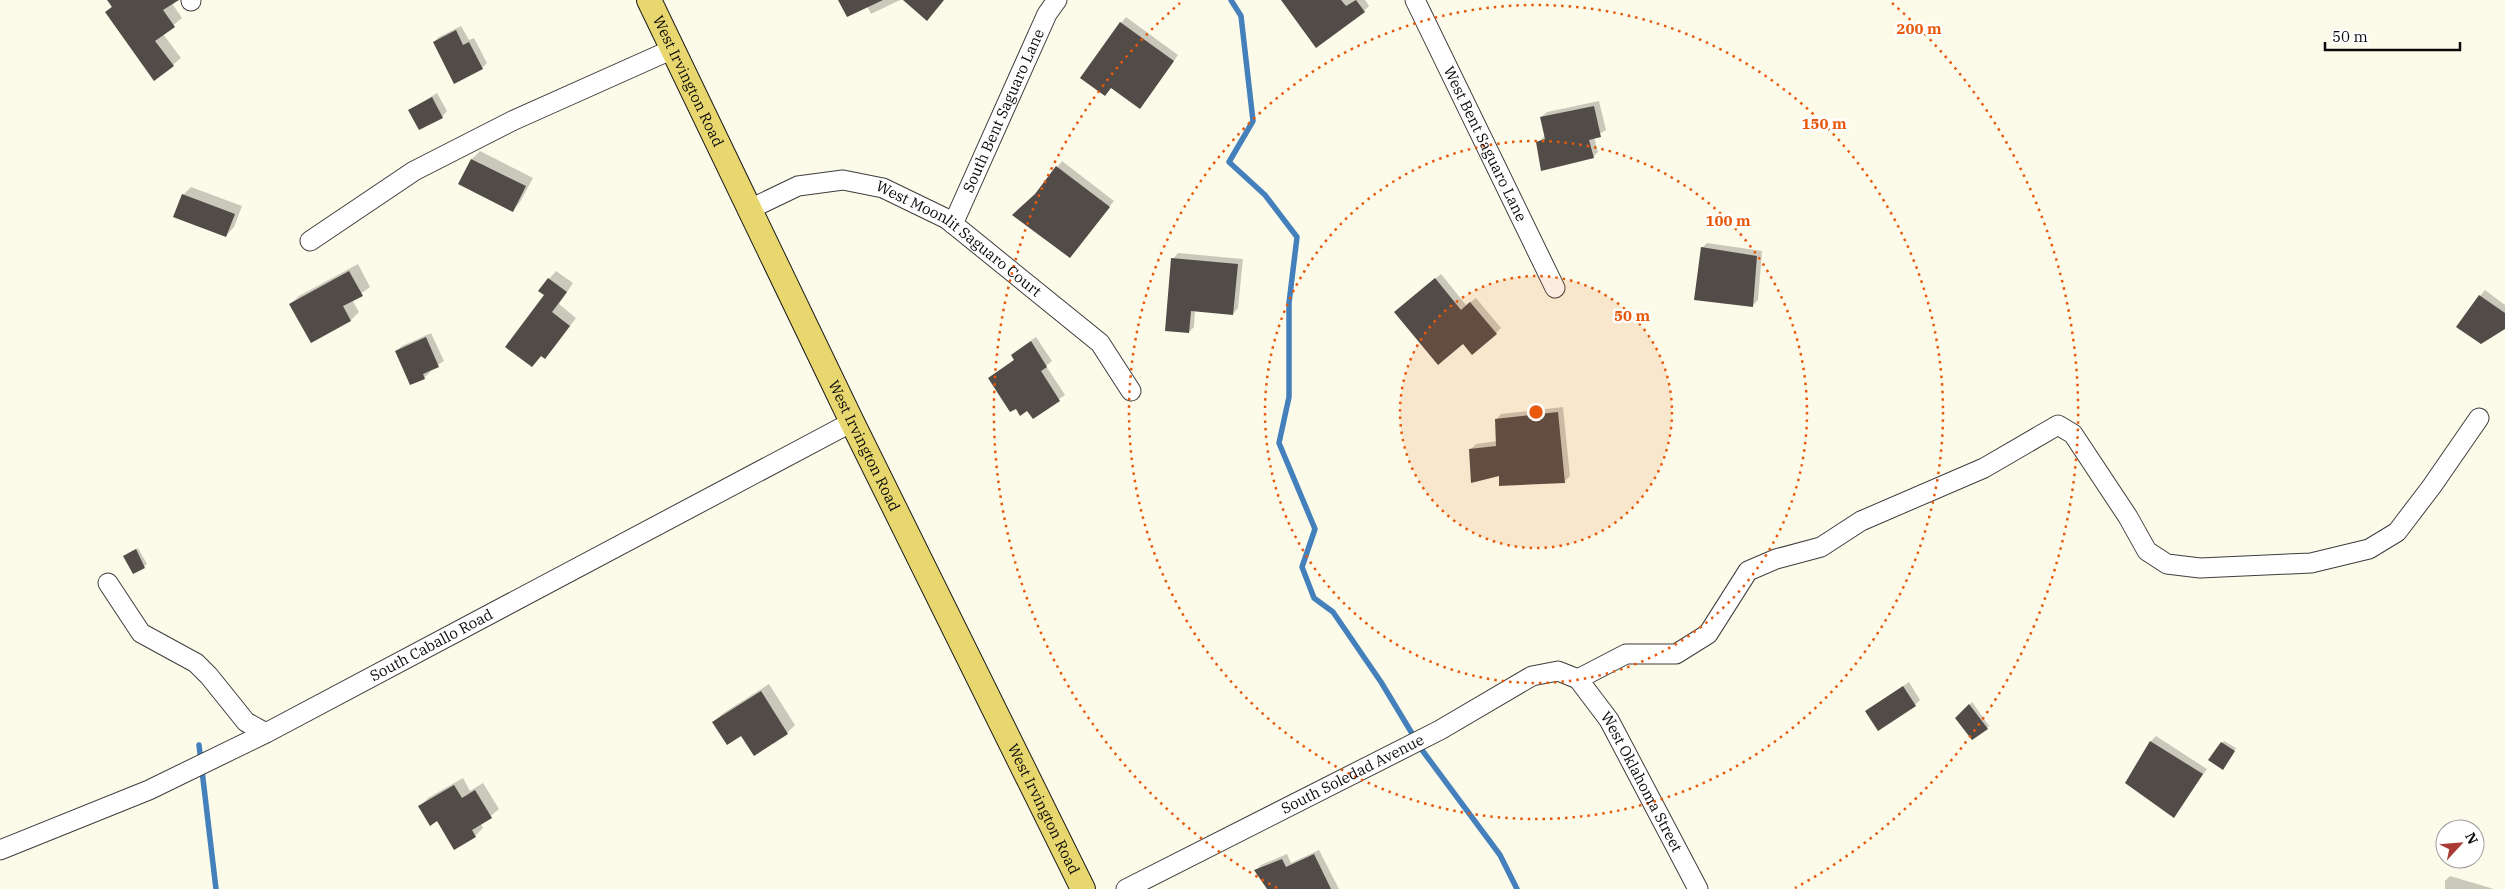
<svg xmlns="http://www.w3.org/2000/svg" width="2505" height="889" font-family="'IBM Plex Serif',serif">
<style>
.shadow{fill:#0003}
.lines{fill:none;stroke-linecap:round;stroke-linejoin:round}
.stream{stroke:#4480bc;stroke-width:5.5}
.building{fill:#514c48}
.minor-casing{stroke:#3d3d3d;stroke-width:21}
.major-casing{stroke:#1b1b1b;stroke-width:26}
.minor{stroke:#fff;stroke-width:19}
.major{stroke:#e8d76e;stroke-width:24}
.ring{fill:none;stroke:#e8590c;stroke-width:2.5;stroke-dasharray:2.5 5}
.labels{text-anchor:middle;stroke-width:5;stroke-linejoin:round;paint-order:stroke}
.street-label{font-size:15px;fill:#0a0a0a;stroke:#fff}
.centre{fill:#e8590c;stroke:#fff;stroke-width:2.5}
.ring-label{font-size:15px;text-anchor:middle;font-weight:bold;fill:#e8590c;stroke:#fff;stroke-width:5;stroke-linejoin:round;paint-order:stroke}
</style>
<rect width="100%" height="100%" fill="#fcfbe9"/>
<path class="shadow" d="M110,0H173L171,2L182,18L163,34L181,58L173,65L106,12L113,5Z
M840,0H900L871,14L867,6Z
M1283,0H1365L1369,6L1364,11Z
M1126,17L1178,55L1145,102L1121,23Z
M461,26L469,40L474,38L487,63L482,68L434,42L439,37Z
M437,93L447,111L442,117L410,110Z
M1599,101L1606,130L1594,137L1598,152L1593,157L1538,142L1545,136L1541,117L1547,112Z
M480,151L533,178L520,202L512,211L460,184L472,159Z
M1062,161L1114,201L1075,251L1037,193Z
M191,187L242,206L234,227L226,236L183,195Z
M1707,243L1762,251L1758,300L1753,305L1702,248Z
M1178,253L1243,259L1238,308L1233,314L1195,310L1194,327L1189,332L1173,259Z
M358,264L370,287L352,300L359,312L351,320L311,341L291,304L299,296Z
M556,271L573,283L559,304L576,318L552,350L545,357L542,355L532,366L549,279Z
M1441,274L1466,305L1476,298L1501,328L1496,333L1464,343L1401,307Z
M2485,290L2505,305V328L2480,296Z
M431,333L444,361L429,370L430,372L424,378L396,351L402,346Z
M1036,337L1052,361L1046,366L1065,395L1033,417L1027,409L990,378L1015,359L1012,355L1018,350Z
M1563,407L1570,476L1564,482L1500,475L1470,450L1476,444L1497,441L1496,420L1501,414Z
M138,548L147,564L134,573L127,554Z
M1909,682L1920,700L1915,705L1867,711Z
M769,684L795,725L787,733L742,734L714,722L722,714Z
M1972,702L1989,726L1987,728L1957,718Z
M2156,736L2207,769L2174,816L2151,741Z
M2224,741L2236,748L2225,766L2222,743Z
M463,778L470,791L483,783L499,809L481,824L483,828L475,836L437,820L420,807L428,798Z
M1319,850L1339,889H1269L1256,870L1261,865L1287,854L1291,863Z
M2450,876L2494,889H2445V881Z"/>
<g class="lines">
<path class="stream" d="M1231,0L1241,16L1253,121L1229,162L1265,195L1297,237L1289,303V397L1279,443L1315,529L1302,567L1314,598L1333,612L1381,682L1422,750L1500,855L1517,889
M199,745L216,889"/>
</g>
<path class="building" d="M107,0H179L163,10L175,27L155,41L174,66L154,81L105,12L112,7Z
M838,0H883L847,17Z
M903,0H944L927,21Z
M1281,0H1341L1346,6L1356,0L1365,12L1316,48Z
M1120,22L1174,61L1140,109L1111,88L1105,96L1080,78Z
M456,30L463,45L469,42L483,69L454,84L433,42Z
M432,97L443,118L419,130L408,110Z
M1594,106L1601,137L1589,140L1594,158L1541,171L1536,142L1545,139L1540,117Z
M471,159L526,186L513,212L458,184Z
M1056,166L1110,207L1070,258L1012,215L1035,194Z
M182,194L235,214L226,237L173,217Z
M1701,247L1757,256L1753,307L1694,300Z
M1171,258L1238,264L1233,315L1191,311L1189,333L1165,331Z
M349,271L363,296L343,306L351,321L311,343L289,304Z
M548,278L567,292L552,312L570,326L545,359L541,356L532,367L505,347L544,295L538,291Z
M1435,278L1461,310L1470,302L1497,334L1472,355L1463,344L1438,365L1394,312Z
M2479,295L2505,313V329L2481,344L2456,327Z
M426,337L439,367L423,374L425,379L410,385L395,351Z
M1031,341L1047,367L1041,371L1060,401L1033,419L1027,411L1020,416L1016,409L1010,412L988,378L1014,360L1011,355Z
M1558,412L1565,483L1499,486V476L1471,483L1469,449L1496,446L1495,419Z
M136,549L145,568L133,574L123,556Z
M1903,686L1916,706L1878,731L1865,711Z
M761,691L788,734L754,756L741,736L727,745L712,722Z
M1969,704L1988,729L1972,740L1955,718Z
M2150,741L2203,774L2174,818L2125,783Z
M2221,742L2235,751L2223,770L2208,760Z
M454,785L462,798L475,790L492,818L472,830L476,837L454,850L437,821L430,826L418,806Z
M1314,854L1331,889H1267L1254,870L1282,859L1286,867Z"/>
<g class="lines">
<g class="minor-casing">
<g id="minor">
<path d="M191,0V1"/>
<path id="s1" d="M1415,0L1555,288"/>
<path id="s2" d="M750,209L798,186L843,180L883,188L947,219L1100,343L1131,391"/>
<path id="s3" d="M953,224L1047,14L1057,0"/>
<path d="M310,241L414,171L512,121L673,49"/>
<path d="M108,583L141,633L196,663L209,676L246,722L266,733"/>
<path d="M1578,679L1626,654H1676L1708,634L1748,571L1776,559L1821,547L1861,521L1984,468L2058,425L2073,434L2128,517L2147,551L2167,564L2200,568L2311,563L2369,549L2397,532L2432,486L2479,418"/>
<path id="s4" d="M0,850L149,790L266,733L852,422"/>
<path id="s5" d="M1126,889L1440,730L1532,676L1558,671L1578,679L1609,720L1698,889"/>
</g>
</g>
<g class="major-casing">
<g id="major">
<path id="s6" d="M649,0L852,422L1083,889"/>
</g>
</g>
<use href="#minor" class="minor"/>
<use href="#major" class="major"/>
</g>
<circle cx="1536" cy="412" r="136" fill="#e8590c" fill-opacity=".12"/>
<g class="ring">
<circle cx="1536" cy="412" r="136"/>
<circle cx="1536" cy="412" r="271"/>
<circle cx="1536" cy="412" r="407"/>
<path d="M1277 888A542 542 0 0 1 1180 3M1892 3A542 542 0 0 1 1795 888"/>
</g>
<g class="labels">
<g class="street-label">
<text dy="5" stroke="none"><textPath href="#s6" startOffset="90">West Irvington Road</textPath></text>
<text dy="5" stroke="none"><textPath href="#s3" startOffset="124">South Bent Saguaro Lane</textPath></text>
<text dy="5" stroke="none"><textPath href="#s1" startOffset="160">West Bent Saguaro Lane</textPath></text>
<text dy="5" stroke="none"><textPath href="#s2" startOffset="231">West Moonlit Saguaro Court</textPath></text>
<text dy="5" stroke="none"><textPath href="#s6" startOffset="495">West Irvington Road</textPath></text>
<text dy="5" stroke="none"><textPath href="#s4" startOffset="478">South Caballo Road</textPath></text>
<text dy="5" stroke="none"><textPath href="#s5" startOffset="254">South Soledad Avenue</textPath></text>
<text dy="5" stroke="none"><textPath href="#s5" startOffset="628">West Oklahoma Street</textPath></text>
<text dy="5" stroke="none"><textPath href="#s6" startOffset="900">West Irvington Road</textPath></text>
</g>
</g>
<circle cx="1536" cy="412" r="8" class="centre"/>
<g class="ring-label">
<text x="1919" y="34">200 m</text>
<text x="1824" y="129">150 m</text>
<text x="1728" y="226">100 m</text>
<text x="1632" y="321">50 m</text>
</g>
<g transform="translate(2460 844) rotate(64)"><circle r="24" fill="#ffffff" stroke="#9d9d9d"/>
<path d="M0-4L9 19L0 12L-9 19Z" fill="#a93a33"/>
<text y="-8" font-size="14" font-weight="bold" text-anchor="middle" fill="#0a0a0a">N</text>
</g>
<path d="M2325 42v8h135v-8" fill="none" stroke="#0a0a0a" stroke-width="2.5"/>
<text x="2332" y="42" font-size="15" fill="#0a0a0a" stroke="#ffffff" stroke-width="4" paint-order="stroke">50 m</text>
</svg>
